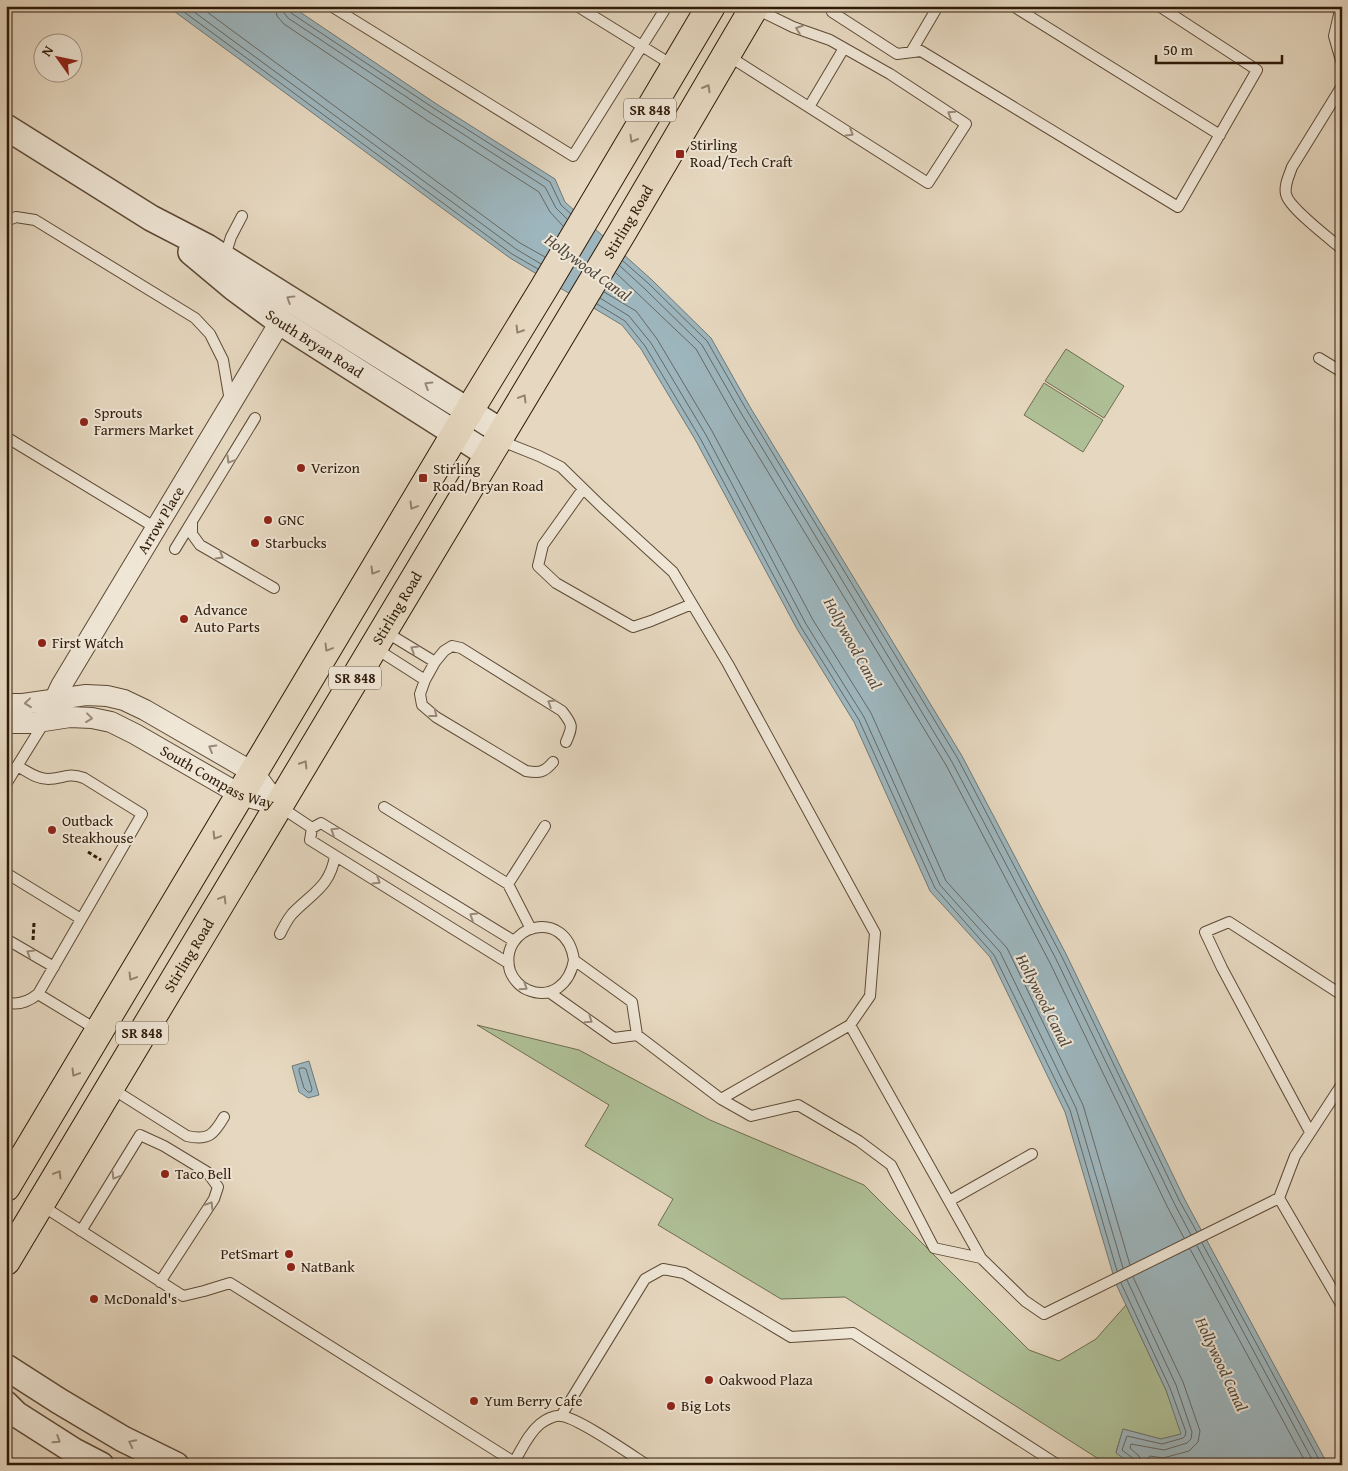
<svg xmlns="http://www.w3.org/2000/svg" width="1348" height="1471" font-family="'Gentium Book Plus',serif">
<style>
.green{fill:#afc097;stroke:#6f6d50}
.water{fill:#9db6be;stroke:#717875}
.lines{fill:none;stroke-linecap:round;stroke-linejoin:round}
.shore{stroke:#666863;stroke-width:1}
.service-casing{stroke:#5d4a36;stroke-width:12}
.minor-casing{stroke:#5d4a36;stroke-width:22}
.tertiary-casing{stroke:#5d4a36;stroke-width:28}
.primary-casing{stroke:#2f1a08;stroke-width:30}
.path{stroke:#2f1a08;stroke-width:3;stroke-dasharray:4 2.5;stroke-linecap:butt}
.service{stroke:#efe6d6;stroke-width:10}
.minor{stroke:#efe6d6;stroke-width:20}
.tertiary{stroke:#efe6d6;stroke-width:25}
.primary{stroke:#e6d8c0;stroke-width:28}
.oneway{stroke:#998a79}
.oneway2{stroke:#94826d}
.poi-dot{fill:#8f2418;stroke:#efe6d6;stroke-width:2}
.labels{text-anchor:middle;stroke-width:4;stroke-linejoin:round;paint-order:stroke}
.shield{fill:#efe6d6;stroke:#695746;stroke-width:1}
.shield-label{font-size:14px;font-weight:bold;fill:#2f1a08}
.poi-label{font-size:15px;fill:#2f1a08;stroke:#efe6d6;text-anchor:start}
.street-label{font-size:15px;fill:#2f1a08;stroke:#efe6d6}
.water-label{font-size:16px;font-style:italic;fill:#50493f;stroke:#efe6d6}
</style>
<rect width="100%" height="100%" fill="#e6d8c0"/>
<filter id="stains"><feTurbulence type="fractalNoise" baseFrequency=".004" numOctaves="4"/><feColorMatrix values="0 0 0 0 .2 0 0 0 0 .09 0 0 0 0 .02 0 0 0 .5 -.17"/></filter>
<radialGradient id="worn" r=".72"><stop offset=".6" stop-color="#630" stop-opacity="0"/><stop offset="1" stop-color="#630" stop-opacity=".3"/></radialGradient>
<path class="green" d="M1066,349L1124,386L1104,418L1045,381Z
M1044,383L1103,420L1083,452L1024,415Z
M477,1025L579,1050L710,1120L864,1185L1029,1350L1059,1361L1096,1339L1126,1305L1166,1390L1182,1434L1161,1439L1123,1429L1116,1452L1133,1465H1108L845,1297L781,1299L658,1225L673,1199L585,1146L609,1105Z"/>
<path class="water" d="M167,6H291L438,105L555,179L565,202L652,280L711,338L750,407L962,756L1066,954L1185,1200L1328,1465H1133L1116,1453L1123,1429L1161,1439L1181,1434L1166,1390L1116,1284L1065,1112L990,957L930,891L854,722L797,629L696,441L641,349L622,325L510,258Z
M309,1061L319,1095L308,1098L299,1092L292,1066Z"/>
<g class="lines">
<path class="shore" d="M176,6L512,254L538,269
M186,6L516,249L541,264
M199,6L520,243L545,257
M275,6L277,16L284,24L428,121L539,192L550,212L563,226
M282,6L284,13L288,18L432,114L545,187L556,208L567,219
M289,6V10L291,13L435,109L550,182L561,205L571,214
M623,261L649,284L707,341L746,409L958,759L1062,957L1180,1202L1197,1232
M620,266L645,289L702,345L741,413L952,762L1056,959L1175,1205L1191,1235
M616,273L696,349L734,416L946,765L1050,963L1168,1208L1184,1238
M604,292L636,311L657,339L712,431L813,620L871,713L946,881L1007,948L1083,1105L1130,1265
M600,298L629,316L651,343L706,435L806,624L864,717L940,885L1000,952L1076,1108L1123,1268
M597,304L625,321L645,346L700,438L801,627L859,720L935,888L994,955L1070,1110L1117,1271
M300,1068H304L306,1069L312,1089L311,1092H308L304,1088L299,1071Z
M1202,1243L1322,1465
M1197,1246L1315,1465
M1190,1249L1307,1465
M1133,1277L1183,1382L1200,1431L1198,1442L1189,1451L1163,1458L1150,1456L1148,1458L1149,1465
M1127,1280L1176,1385L1192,1432L1191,1439L1187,1443L1164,1450L1131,1444L1130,1448L1139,1456L1142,1465
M1121,1283L1170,1388L1186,1432L1185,1436L1183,1438L1162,1444L1127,1436L1122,1450L1134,1459L1135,1465"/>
<g class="service-casing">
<path id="service" d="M331,6L573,156L667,6
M577,6L674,66
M835,6L832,12L897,54L921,51L1178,207L1257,70L1159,6
M1013,6L1220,135
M1341,6L1334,36L1342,64
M911,52L938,6
M727,55L928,183L966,124L890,74L830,40L793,27L754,8
M1342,86L1292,167C1289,176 1284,185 1286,194C1288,207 1330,239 1342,249
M809,107L844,48
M6,221L16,217L35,220L195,318L210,334L223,360L230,401
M224,259L231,237L242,216
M1319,358L1342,372
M6,437L156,528
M499,440L539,456L561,467L602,507L673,572L728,664L875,933L870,996L850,1025L721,1099L637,1035
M583,489L543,545L538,566L556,583L633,627L651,621L692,604
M192,522V534L200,545L274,588
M175,549L255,418
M384,631L435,662L444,651L452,646L461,648L562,711C573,725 573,726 566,742
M375,648L425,680L420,694L422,705L436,717L526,771C539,773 544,773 553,762
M425,680L435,662
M17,766C27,771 36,779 48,779C63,779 67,772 84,778L142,814L38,994L99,1031
M6,784L45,721
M279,806L312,828
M384,807L508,884L531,929
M6,873L81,919
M508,884L545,826
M280,934C283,928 287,920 292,914C312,893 330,887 335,856
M6,939L54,967
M508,963L310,840L312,828L321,823L514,941
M549,992L614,1038L637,1035L632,1002L574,960C566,905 497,926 510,971C513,979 520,987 528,990C552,1000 570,983 574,960
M6,1002C18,1006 28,1002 38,994
M111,1088L187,1136C209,1141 214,1134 224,1117
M721,1099L751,1116L798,1105L859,1141L891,1165L934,1248L981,1258L850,1025
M1310,1132L1222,968L1205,932L1229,922L1342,995
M1279,1198L1342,1306
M949,1201L1032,1154
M41,1205L183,1296L204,1291L230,1283L514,1462L513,1465
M81,1231L140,1135L164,1146L207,1172L218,1187L214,1199L160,1282
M981,1258L1025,1301L1044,1314L1279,1198L1295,1156L1342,1084
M561,1416L645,1279L663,1269L684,1273L791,1337L853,1333L1058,1465
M514,1462C522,1449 528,1434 540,1424C545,1420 554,1415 561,1416C577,1417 630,1454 647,1465"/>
</g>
<g class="minor-casing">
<g id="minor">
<path d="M6,704H23L86,695L107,696L124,700L145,710L254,773L278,805"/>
<path id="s1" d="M45,720L61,686L280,322"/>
<path id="s2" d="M6,723H31L70,717L92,718L111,722L135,734L241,795L278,805"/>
</g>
</g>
<g class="tertiary-casing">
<g id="tertiary">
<path d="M6,127L151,218L207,247L224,258L502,432"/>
<path id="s3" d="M191,252L234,288L280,322L489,455"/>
<path d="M6,1367L59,1401L123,1439L176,1465"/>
<path d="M6,1404L16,1414L74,1451L101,1465"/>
</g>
</g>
<g class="primary-casing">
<g id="primary">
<path d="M6,1187L469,411L544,288L711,6"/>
<path id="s4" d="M6,1261L623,231L755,6"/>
</g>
</g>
<path class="path" d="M88,852L101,860
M33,940L34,923"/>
<use href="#service" class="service"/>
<use href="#minor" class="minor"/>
<use href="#tertiary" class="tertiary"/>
<use href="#primary" class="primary"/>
</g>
<defs><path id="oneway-chevron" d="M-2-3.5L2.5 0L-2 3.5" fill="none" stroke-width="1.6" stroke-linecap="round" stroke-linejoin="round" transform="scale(1.25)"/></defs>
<g class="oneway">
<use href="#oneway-chevron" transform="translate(799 29) rotate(-160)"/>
<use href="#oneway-chevron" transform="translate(951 114) rotate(-147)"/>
<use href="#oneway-chevron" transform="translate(850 133) rotate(32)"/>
<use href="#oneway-chevron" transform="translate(290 299) rotate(-148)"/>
<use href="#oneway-chevron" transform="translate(428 385) rotate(-148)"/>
<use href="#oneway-chevron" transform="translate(230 460) rotate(121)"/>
<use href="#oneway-chevron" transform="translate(220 556) rotate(31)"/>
<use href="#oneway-chevron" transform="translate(414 649) rotate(-149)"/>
<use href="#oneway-chevron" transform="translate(28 703) rotate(174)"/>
<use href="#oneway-chevron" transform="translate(551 703) rotate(-148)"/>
<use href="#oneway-chevron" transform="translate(434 714) rotate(38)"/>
<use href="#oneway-chevron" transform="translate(89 718) rotate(7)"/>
<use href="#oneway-chevron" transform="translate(212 748) rotate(-150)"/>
<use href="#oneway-chevron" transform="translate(334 831) rotate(-148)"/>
<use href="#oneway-chevron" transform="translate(377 881) rotate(32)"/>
<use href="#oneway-chevron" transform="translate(473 916) rotate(-148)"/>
<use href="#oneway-chevron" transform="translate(30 953) rotate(-149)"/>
<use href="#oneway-chevron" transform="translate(524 987) rotate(33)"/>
<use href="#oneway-chevron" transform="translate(589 1020) rotate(35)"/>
<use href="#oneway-chevron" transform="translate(115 1176) rotate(121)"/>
<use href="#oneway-chevron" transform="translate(210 1205) rotate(-58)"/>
<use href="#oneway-chevron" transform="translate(57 1440) rotate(33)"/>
<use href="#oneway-chevron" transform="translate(132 1443) rotate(-154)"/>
</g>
<g class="oneway2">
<use href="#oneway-chevron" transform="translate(707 88) rotate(-60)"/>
<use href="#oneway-chevron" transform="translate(633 139) rotate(120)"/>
<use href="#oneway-chevron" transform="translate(519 330) rotate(122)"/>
<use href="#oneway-chevron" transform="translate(523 398) rotate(-59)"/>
<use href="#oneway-chevron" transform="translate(413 506) rotate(121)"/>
<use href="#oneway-chevron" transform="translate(374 571) rotate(121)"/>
<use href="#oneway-chevron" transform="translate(328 648) rotate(121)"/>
<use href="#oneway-chevron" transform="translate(304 764) rotate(-58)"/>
<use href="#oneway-chevron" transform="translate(216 836) rotate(121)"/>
<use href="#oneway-chevron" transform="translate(223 899) rotate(-59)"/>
<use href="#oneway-chevron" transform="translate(132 977) rotate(121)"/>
<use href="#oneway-chevron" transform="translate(75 1073) rotate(121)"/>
<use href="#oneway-chevron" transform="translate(58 1174) rotate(-59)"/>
</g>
<g class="poi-dot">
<rect x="675" y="149" width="10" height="10" rx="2.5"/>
<circle cx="84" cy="422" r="5"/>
<circle cx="301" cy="468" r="5"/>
<rect x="418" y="473" width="10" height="10" rx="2.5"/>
<circle cx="268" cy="520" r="5"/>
<circle cx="255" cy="543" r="5"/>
<circle cx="184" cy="619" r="5"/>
<circle cx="42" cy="643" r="5"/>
<circle cx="52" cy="830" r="5"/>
<circle cx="165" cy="1174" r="5"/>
<circle cx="289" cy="1254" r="5"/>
<circle cx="291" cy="1267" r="5"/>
<circle cx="94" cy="1299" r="5"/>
<circle cx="709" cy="1380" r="5"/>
<circle cx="474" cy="1401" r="5"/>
<circle cx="671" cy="1406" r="5"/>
</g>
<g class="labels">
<g class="shield">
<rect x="624" y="98.5" width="52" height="23" rx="4"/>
<rect x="329" y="666.5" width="52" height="23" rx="4"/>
<rect x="116" y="1021.5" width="52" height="23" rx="4"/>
</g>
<g class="shield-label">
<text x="650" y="115">SR 848</text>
<text x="355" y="683">SR 848</text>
<text x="142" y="1038">SR 848</text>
</g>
<g class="poi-label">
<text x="690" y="150">Stirling<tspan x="690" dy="17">Road/Tech Craft</tspan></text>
<text x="94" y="418">Sprouts<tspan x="94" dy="17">Farmers Market</tspan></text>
<text x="311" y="473">Verizon</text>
<text x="433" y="474">Stirling<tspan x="433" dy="17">Road/Bryan Road</tspan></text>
<text x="278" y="525">GNC</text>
<text x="265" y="548">Starbucks</text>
<text x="194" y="615">Advance<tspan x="194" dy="17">Auto Parts</tspan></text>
<text x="52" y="648">First Watch</text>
<text x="62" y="826">Outback<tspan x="62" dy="17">Steakhouse</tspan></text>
<text x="175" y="1179">Taco Bell</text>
<text x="279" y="1259" text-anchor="end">PetSmart</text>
<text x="301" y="1272">NatBank</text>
<text x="104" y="1304">McDonald's</text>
<text x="719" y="1385">Oakwood Plaza</text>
<text x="484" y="1406">Yum Berry Cafe</text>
<text x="681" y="1411">Big Lots</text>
</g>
<g class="street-label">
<text dy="5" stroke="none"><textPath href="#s4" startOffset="1211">Stirling Road</textPath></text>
<text dy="5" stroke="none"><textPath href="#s3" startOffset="154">South Bryan Road</textPath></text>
<text dy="5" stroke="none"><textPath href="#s1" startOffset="231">Arrow Place</textPath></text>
<text dy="5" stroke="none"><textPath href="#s4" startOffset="761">Stirling Road</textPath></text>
<text dy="5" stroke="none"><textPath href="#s2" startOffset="226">South Compass Way</textPath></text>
<text dy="5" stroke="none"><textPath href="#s4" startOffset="356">Stirling Road</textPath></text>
</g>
<g class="water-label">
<text transform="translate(588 267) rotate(36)" y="6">Hollywood Canal</text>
<text transform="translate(853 643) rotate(61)" y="6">Hollywood Canal</text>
<text transform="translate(1044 1000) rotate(63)" y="6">Hollywood Canal</text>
<text transform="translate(1222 1364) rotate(65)" y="6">Hollywood Canal</text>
</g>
</g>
<rect width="1348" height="1471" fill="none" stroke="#e6d8c0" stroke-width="25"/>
<rect x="8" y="8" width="1333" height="1456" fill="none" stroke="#2f1a08" stroke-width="2.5"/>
<rect x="12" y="12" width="1323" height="1446" fill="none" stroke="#2f1a08"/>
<g transform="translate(58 58) rotate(303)"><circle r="24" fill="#efe6d6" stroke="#a29484"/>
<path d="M0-4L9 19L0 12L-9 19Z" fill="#8f2418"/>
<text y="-8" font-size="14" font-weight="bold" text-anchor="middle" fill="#2f1a08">N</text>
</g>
<path d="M1156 55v8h126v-8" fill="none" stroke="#2f1a08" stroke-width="2.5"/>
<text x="1163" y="55" font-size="15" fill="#2f1a08" stroke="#efe6d6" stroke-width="4" paint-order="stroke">50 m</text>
<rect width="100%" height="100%" filter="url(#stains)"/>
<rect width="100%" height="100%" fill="url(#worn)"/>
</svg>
